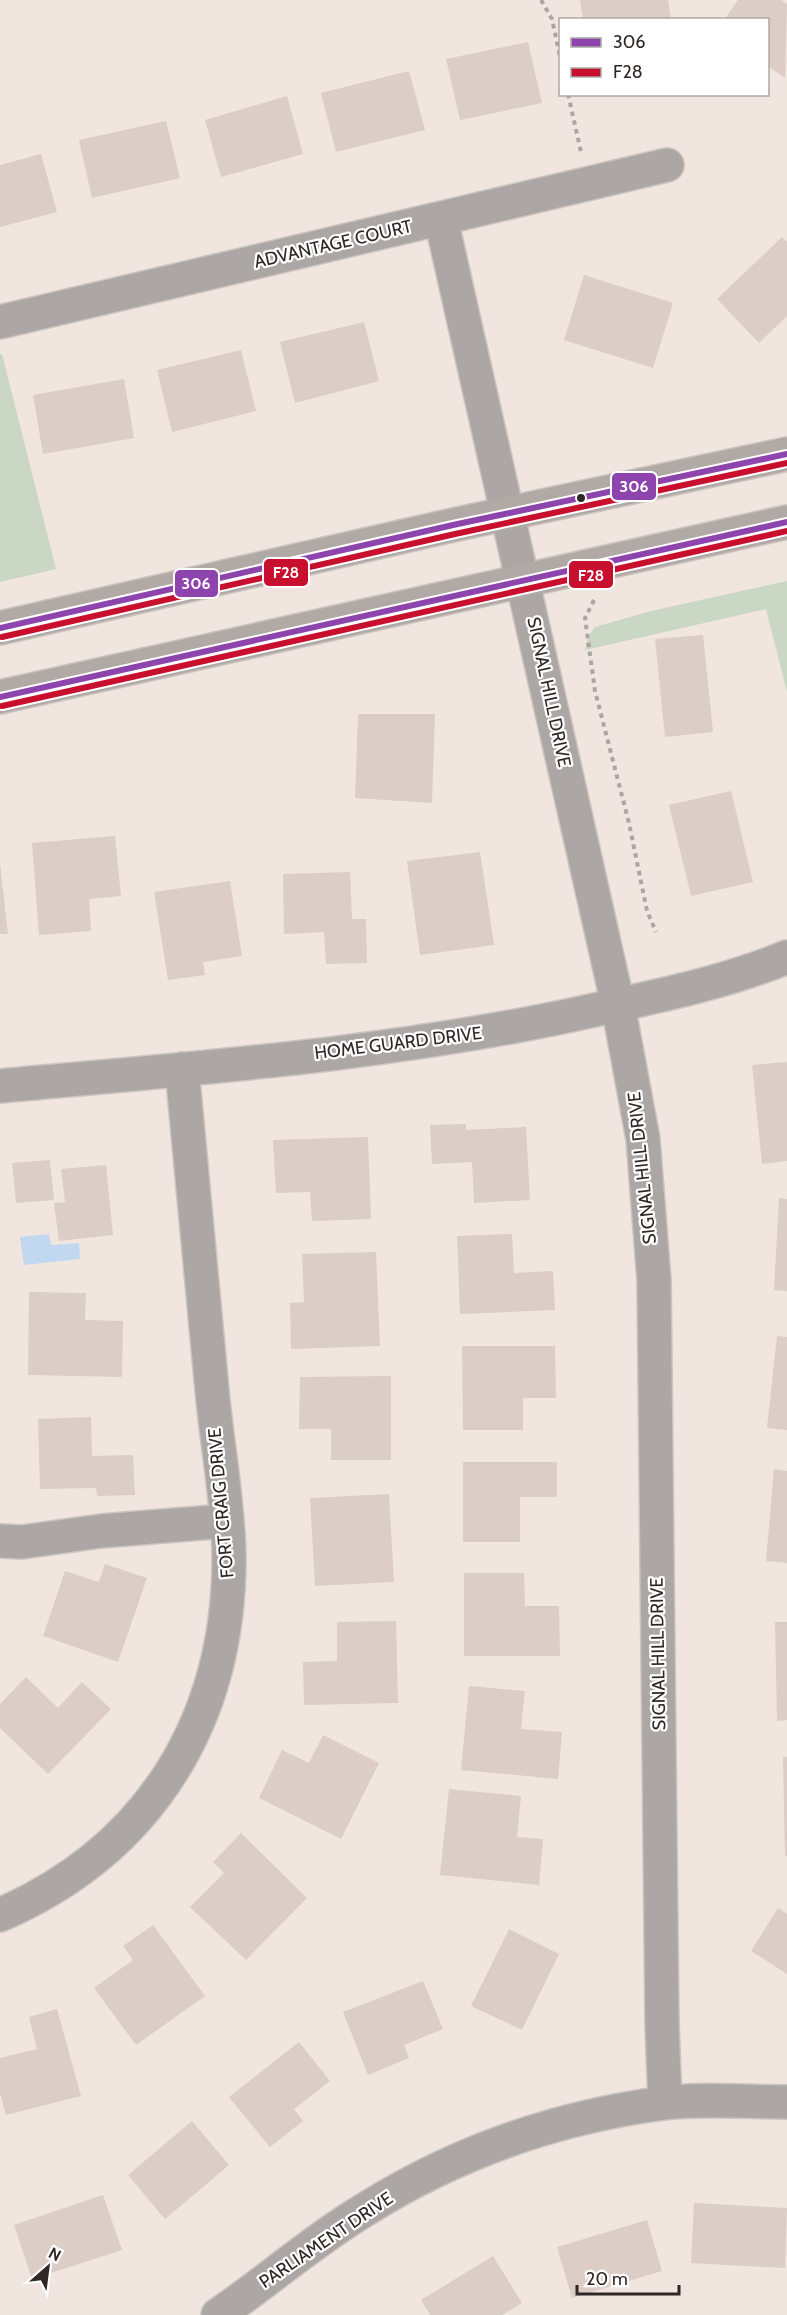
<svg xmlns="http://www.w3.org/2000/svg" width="787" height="2315" font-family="Cabin,sans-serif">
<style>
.green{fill:#cad7c5}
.water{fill:#c2d8f0}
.building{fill:#dccdc6}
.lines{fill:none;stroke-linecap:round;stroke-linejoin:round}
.minor-casing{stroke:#ccc4bf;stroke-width:36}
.major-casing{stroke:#ccc4bf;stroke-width:36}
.path{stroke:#aba5a3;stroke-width:4;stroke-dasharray:4.5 4.5;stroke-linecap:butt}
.minor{stroke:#aca7a4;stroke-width:33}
.major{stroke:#b1a9a6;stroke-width:33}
.bus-1-casing{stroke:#fff;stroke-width:10}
.bus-2-casing{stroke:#fff;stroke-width:10}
.bus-1{stroke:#8e44ad;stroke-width:6}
.bus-2{stroke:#c8102e;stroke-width:6}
.bus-dot{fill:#2f2723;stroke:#fff;stroke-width:2}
.labels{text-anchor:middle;stroke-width:4.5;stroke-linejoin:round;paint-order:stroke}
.street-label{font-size:18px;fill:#2f2723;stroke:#fff}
.line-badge{stroke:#fff;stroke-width:2}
.badge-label{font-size:16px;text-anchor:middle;font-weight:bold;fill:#fff}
</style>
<rect width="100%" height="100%" fill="#f1e5df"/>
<path class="green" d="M0,354H2L56,569L0,582Z
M787,581V692L766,609L585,650L588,637L595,627L651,611Z"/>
<path class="water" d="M49,1234L51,1245L79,1243L80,1259L24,1265L20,1237Z"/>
<path class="building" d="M580,0H668L671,20H583Z
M738,0H781L787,4L785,78L768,66V20H724Z
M528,42L542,103L460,120L446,59Z
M409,71L425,130L336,152L321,93Z
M287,96L303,154L221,177L205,120Z
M166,121L180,178L92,198L79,140Z
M41,154L57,212L0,227V165Z
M782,237L787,242V316L759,343L717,299Z
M584,275L673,303L653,368L564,340Z
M364,322L379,381L295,403L280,342Z
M241,350L256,411L172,432L157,370Z
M124,379L134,438L43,454L33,395Z
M703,635L713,732L665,737L655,639Z
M358,714H435L432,803L355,798Z
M731,791L753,882L691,896L669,805Z
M115,836L121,896L89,899L91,931L39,935L32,843Z
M480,852L494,945L420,955L407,861Z
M0,863L8,934H0Z
M350,872L352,919H366L367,963L326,964L324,932L284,934L283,874Z
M230,881L242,956L203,962L205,975L168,980L154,892Z
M787,1062V1161L762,1164L752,1065Z
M466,1124V1130L526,1127L530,1200L474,1203L472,1162L432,1164L430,1125Z
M368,1137L371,1219L312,1221L310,1192L276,1193L273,1140Z
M50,1160L54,1200L16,1203L12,1163Z
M106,1165L113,1235L59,1241L54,1203L65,1202L61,1169Z
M779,1198L787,1199V1291L774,1290Z
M512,1234L514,1273L553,1271L555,1310L460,1314L457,1236Z
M376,1252L380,1346L291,1349L290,1303L304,1302L302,1254Z
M29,1292L86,1293L85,1320L123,1321L122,1377L28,1375Z
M777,1336L787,1337V1430L767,1428Z
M462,1346H555L556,1398H523V1430H463Z
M391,1376V1460H331V1429H299L300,1377Z
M91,1417L92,1456L133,1455L135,1495L97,1496L96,1488L40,1489L38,1419Z
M463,1462H557V1497H520V1542H463Z
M774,1469L787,1471V1563L766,1561Z
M389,1494L394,1582L315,1586L310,1498Z
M105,1564L147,1578L118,1662L43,1636L65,1571L99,1582Z
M464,1573H524L525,1606H559L560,1656H464Z
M396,1621L398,1703L304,1705L303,1662L337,1661V1622Z
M775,1622H787V1720L777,1721Z
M26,1677L58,1708L82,1682L111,1709L48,1774L0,1728V1704Z
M469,1686L525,1691L521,1729L562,1732L558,1779L461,1770Z
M323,1735L379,1763L341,1839L259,1798L282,1750L309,1763Z
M783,1757H787V1856H785Z
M449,1789L521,1796L517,1837L543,1839L539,1885L440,1875Z
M241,1833L307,1898L246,1960L190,1907L224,1873L213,1862Z
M778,1908L787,1914V1974L751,1951Z
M153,1925L205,1996L136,2045L94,1988L133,1960L123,1946Z
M509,1929L559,1954L522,2030L471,2006Z
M423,1981L443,2029L404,2045L409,2058L368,2075L343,2012Z
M57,2009L81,2096L6,2115L0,2093V2058L37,2049L29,2017Z
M299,2042L330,2081L294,2109L303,2121L270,2147L229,2097Z
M192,2121L229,2165L165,2219L128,2175Z
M103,2195L122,2250L32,2279L14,2225Z
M694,2203L787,2208L785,2268L691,2263Z
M647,2220L662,2271L572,2298L557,2247Z
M493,2256L522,2303L502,2315H430L421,2300Z"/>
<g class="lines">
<g class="minor-casing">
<path id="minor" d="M441,219L618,1005L643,1139L654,1280L662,2024L665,2103
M0,322L667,165
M0,1086C198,1068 405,1053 599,1009C663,995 726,982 787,957
M0,1541L22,1542L101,1531L226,1521
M0,1915C151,1849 230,1719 229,1555C228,1500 217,1445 212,1390C202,1283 192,1176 182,1069
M218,2315C268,2281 314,2240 366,2209C457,2152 558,2117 664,2103C702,2098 748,2102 787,2102"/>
</g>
<g class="major-casing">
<path id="major" d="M0,628L453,525L787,454
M0,697L787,522"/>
</g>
<path class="path" d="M541,0L552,19L560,57
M568,94L581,152
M594,600L585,618L595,691L629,823L647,911L656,932"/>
<use href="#minor" class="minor"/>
<use href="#major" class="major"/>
<g class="bus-1-casing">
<path id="bus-1" d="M0,628L453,525L787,454
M0,697L787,522"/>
</g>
<g class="bus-2-casing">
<path id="bus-2" d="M2,637L455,534L787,463
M2,706L787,531"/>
</g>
<use href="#bus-1" class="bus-1"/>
<use href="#bus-2" class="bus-2"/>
</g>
<circle class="bus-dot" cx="581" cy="498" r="5"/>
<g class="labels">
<g class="street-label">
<text transform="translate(333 244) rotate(-13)" y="6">ADVANTAGE COURT</text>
<text transform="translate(549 692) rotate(78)" y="6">SIGNAL HILL DRIVE</text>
<text transform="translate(398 1043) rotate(-7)" y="6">HOME GUARD DRIVE</text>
<text transform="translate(642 1168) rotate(-96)" y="6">SIGNAL HILL DRIVE</text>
<text transform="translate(221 1503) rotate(-95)" y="6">FORT CRAIG DRIVE</text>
<text transform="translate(658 1654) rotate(-91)" y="6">SIGNAL HILL DRIVE</text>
<text transform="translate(326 2240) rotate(-34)" y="6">PARLIAMENT DRIVE</text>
</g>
</g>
<g class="line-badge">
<rect x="611" y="472" width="46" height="29" rx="6" fill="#8e44ad"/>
<rect x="263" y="558" width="46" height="29" rx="6" fill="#c8102e"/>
<rect x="568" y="560" width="46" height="29" rx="6" fill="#c8102e"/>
<rect x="174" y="569" width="45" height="29" rx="6" fill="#8e44ad"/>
</g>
<g class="badge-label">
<text x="634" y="492">306</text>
<text x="286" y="578">F28</text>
<text x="591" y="581">F28</text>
<text x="196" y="589">306</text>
</g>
<rect x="559" y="18" width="210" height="78" fill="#ffffff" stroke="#aca9a7" stroke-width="1.5"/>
<rect x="571" y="38" width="30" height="9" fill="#8e44ad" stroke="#aca9a7" stroke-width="1.5"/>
<text x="613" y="48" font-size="18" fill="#2f2723">306</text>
<rect x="571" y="68" width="30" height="9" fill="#c8102e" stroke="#aca9a7" stroke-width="1.5"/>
<text x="613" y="78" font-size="18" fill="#2f2723">F28</text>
<g transform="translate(48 2267) rotate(28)" stroke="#ffffff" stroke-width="4.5" paint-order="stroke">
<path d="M0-4.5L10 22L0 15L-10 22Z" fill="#2f2723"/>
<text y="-9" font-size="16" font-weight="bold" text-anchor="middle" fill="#2f2723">N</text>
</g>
<path d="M577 2285v9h102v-9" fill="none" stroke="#2f2723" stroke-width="3"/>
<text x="586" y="2285" font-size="18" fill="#2f2723" stroke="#ffffff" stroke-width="4.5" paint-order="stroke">20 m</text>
</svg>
